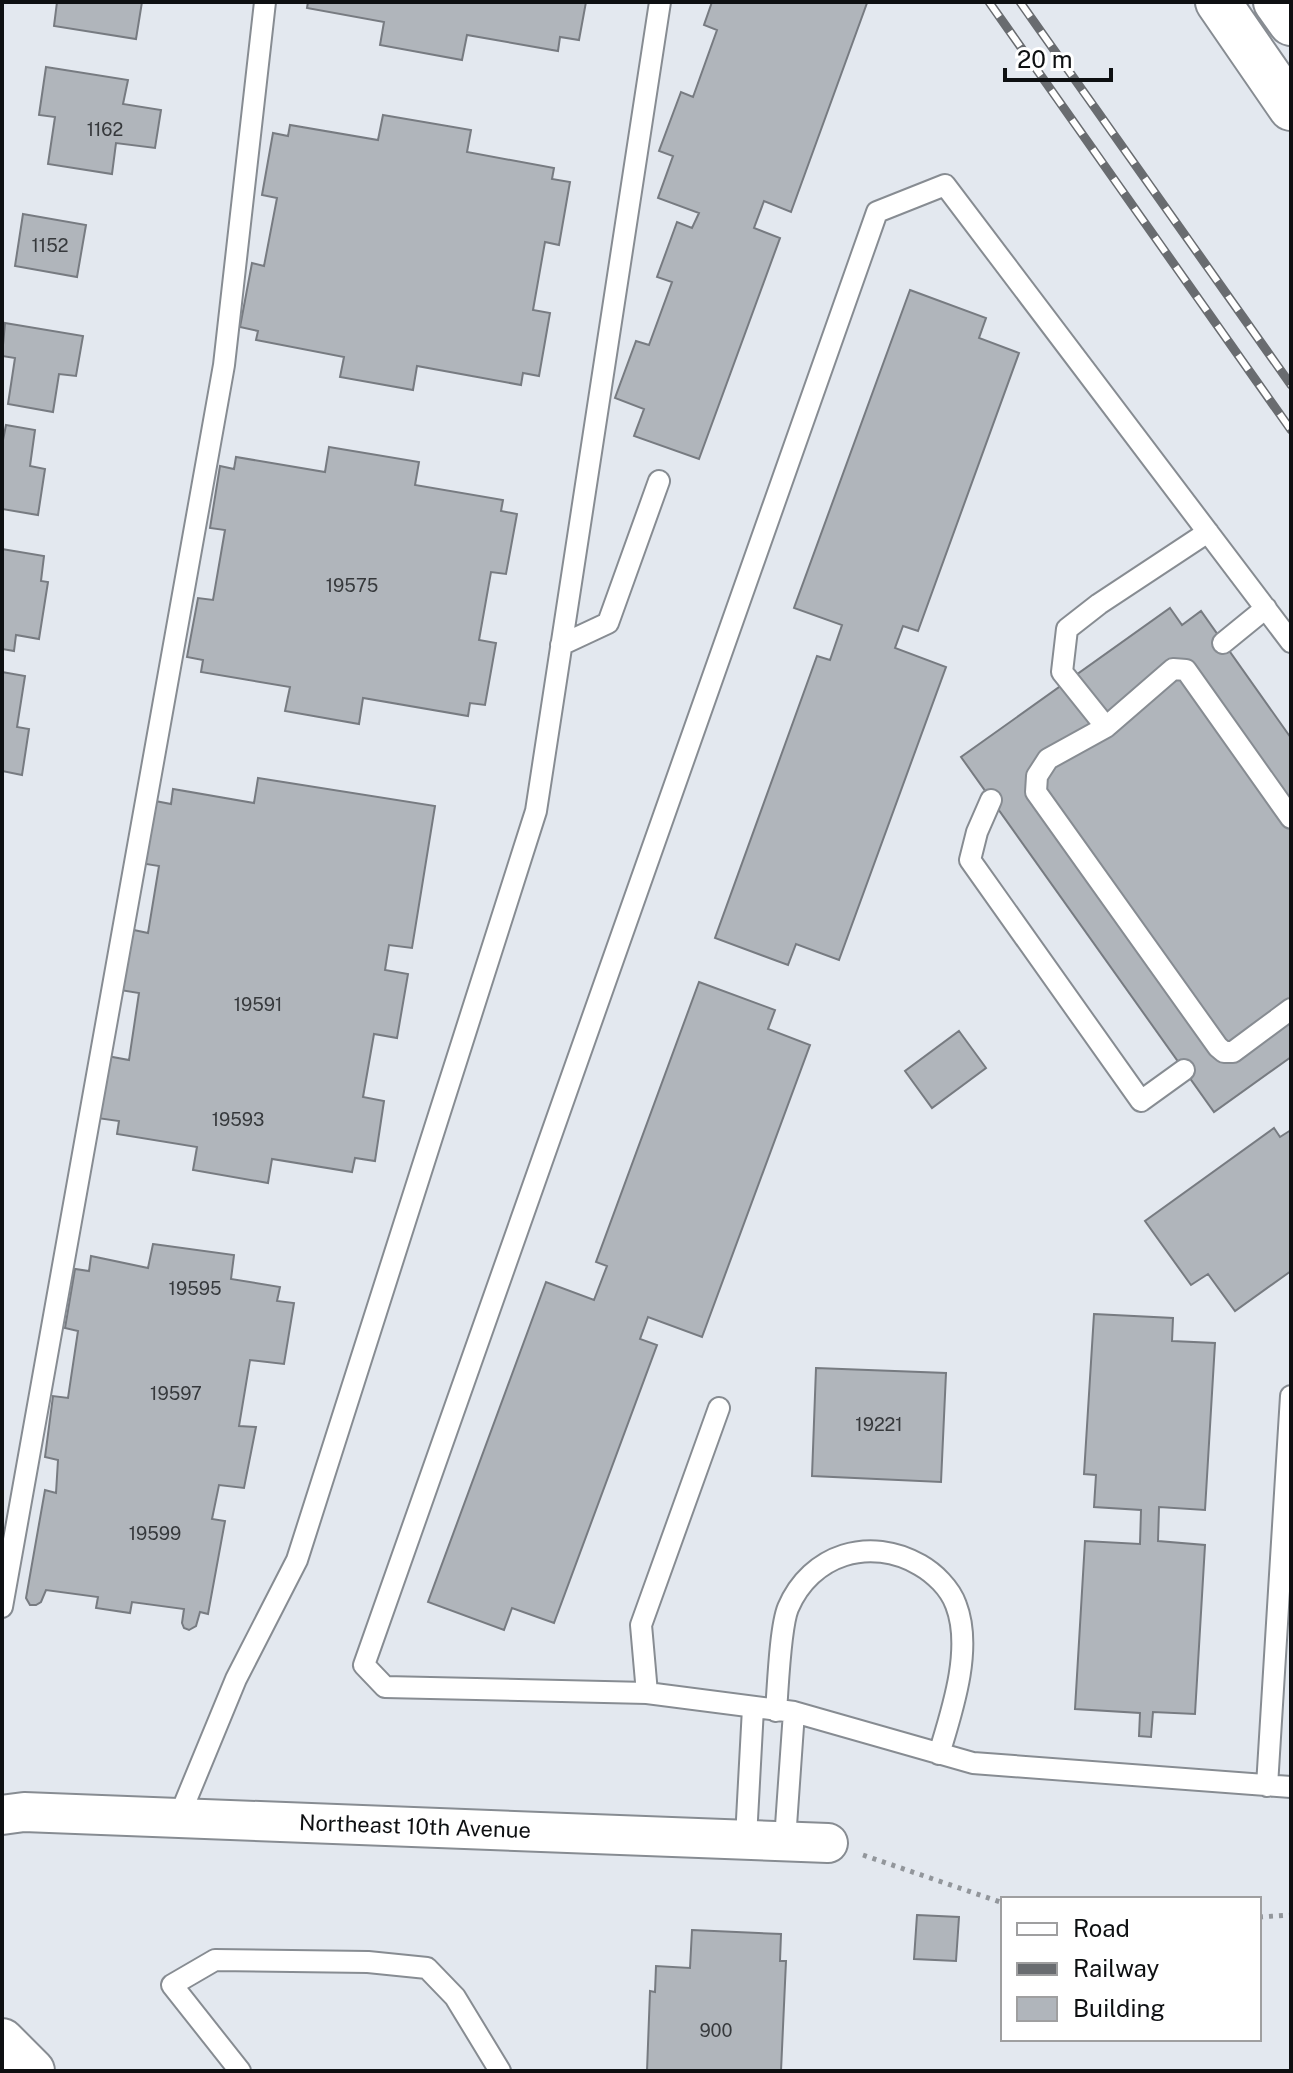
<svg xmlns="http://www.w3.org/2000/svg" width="1293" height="2073" font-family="'Public Sans',sans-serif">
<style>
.building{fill:#b0b5bb;stroke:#777b81;stroke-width:2}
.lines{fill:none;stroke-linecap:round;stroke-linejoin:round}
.service-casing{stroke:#878c92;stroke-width:24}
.minor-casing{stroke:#878c92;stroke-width:42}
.tertiary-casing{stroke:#878c92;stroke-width:48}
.motorway-casing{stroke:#878c92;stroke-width:48}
.path{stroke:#92969b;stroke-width:5;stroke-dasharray:4 6;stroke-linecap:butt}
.service{stroke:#fff;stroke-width:20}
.minor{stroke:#fff;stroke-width:38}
.tertiary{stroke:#fff;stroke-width:44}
.motorway{stroke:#fff;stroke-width:44}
.rail-casing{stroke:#696c70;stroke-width:9}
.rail{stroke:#fff;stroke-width:6;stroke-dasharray:18;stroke-linecap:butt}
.labels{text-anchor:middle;stroke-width:8;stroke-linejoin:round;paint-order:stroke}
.number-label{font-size:18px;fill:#36393c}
.street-label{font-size:22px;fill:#0e1012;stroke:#fff}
</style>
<rect width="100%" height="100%" fill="#e3e8ef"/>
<path class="building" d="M57,2H142L136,39L54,26Z
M308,2H586L579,40L560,37L558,51L467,35L462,60L380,45L384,22L307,8Z
M712,2L867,3L791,212L764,201L754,228L780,238L699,459L634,436L644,409L615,398L636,341L649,345L672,282L657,277L677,222L692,228L699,213L658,198L673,156L659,151L681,92L693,97L717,30L704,25Z
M46,67L128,80L123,104L161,110L155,148L116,143L112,174L48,164L55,117L39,115Z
M383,115L471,130L467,152L554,168L552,179L570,182L559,245L545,242L533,310L550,313L539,376L523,373L521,385L417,366L413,390L340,377L344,357L256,340L258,331L240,327L252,263L264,266L277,198L262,195L273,133L288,136L290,125L378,140Z
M23,214L86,225L77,277L15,266Z
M910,290L986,318L979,338L1019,353L918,631L903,626L895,648L946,667L839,960L796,944L788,965L715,938L817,656L830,660L842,625L794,608Z
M5,323L83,336L76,376L59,374L53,412L8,404L15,358L2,356Z
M6,425L35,430L30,466L45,469L38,515L2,509V445Z
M329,447L419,462L415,485L503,500L501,511L517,514L506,574L491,572L479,640L496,643L485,705L470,703L468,716L363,698L359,724L285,711L290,687L201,672L203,660L187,657L198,598L213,600L225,530L210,528L220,466L234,469L236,457L325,472Z
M2,549L44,556L41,581L48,582L39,639L16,635L14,651L2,649Z
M1170,608L1182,625L1201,611L1291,738V1057L1214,1112L961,757Z
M2,672L25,676L17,727L29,729L22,775L2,771Z
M258,778L435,806L412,948L389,945L385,970L408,974L397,1038L374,1034L363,1097L384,1101L375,1161L355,1158L352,1172L272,1159L268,1183L193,1170L197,1147L117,1134L119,1121L97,1118L107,1056L129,1060L139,993L120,990L129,929L148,933L159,866L140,863L150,800L171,804L173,789L254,803Z
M699,982L775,1010L768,1029L810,1045L702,1337L648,1317L640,1339L657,1345L554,1623L512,1608L504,1630L428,1602L546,1282L594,1300L607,1266L596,1262Z
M959,1031L986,1068L932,1108L905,1071Z
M1274,1128L1280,1137L1291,1130V1271L1235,1311L1208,1274L1191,1285L1145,1221Z
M153,1244L234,1255L231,1279L280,1287L277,1301L294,1303L284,1364L250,1360L239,1426L256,1427L244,1488L219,1485L212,1519L225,1521L208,1614L200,1612L196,1626L189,1630L184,1628L182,1623L184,1609L132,1602L130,1613L96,1608L98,1597L46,1590L41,1602L36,1605H30L26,1598L45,1490L56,1493L58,1460L45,1457L53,1396L68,1398L78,1331L65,1328L75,1269L89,1271L91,1256L148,1268Z
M1094,1314L1173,1318L1172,1341L1215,1343L1205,1510L1159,1507L1158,1541L1205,1545L1195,1714L1153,1712L1151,1737L1139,1736L1140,1713L1075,1709L1085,1541L1140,1544L1141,1510L1094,1507L1096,1475L1084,1474Z
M816,1368L946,1373L941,1482L812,1476Z
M917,1915L959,1917L956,1961L914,1959Z
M692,1930L781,1934L780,1961H786L781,2071H647L650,1991L655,1992L656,1966L690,1968Z"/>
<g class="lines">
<g class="service-casing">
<path id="service" d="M1291,642L945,185L877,212L364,1665L385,1687L647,1693L794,1712L973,1763L1291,1787
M1223,643L1266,608
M561,645L608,623L659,481
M1106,727L1062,672L1067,629L1099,604L1208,532
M991,800L977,832L970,860L1141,1101L1184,1070
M1291,818L1186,670L1173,669L1106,727L1048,759L1037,776L1036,792L1218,1047L1224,1052H1233L1291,1009
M2,1607L224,365L265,2
M647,1693L641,1625L719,1408
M776,1711C778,1687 780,1628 788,1608C811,1554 870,1536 920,1565C934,1573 950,1588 956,1605C973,1649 952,1711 939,1754
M1267,1786L1291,1396
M179,1817L236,1679L297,1560L536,811L660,2
M746,1838L753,1708
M785,1840L794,1712
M240,2071L172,1985L215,1960L368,1962L427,1968L455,1997L500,2071"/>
</g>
<g class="minor-casing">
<path id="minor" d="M2,1815L24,1812L828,1843"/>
</g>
<g class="tertiary-casing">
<path id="tertiary" d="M2,2041L32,2071"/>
</g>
<g class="motorway-casing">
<path id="motorway" d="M1218,2L1291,108
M1276,2L1291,23"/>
</g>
<path class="path" d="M863,1855L1003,1903
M1259,1917L1291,1915"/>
<use href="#service" class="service"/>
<use href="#minor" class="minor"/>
<use href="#tertiary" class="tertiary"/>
<use href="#motorway" class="motorway"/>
<g class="rail-casing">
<path id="rail" d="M989,2L1291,430
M1020,2L1291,385"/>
</g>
<use href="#rail" class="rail"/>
</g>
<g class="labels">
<g class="number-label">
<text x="105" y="136">1162</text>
<text x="50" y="252">1152</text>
<text x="352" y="592">19575</text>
<text x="258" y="1011">19591</text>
<text x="238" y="1126">19593</text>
<text x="195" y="1295">19595</text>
<text x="176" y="1400">19597</text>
<text x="879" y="1431">19221</text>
<text x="155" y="1540">19599</text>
<text x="716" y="2037">900</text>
</g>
<g class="street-label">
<text transform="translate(415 1826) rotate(2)" y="8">Northeast 10th Avenue</text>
</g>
</g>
<rect width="1293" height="2073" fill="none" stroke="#0e1012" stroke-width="8"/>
<rect x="1001" y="1897" width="260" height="144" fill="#ffffff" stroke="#9f9fa0" stroke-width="2"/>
<rect x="1017" y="1923" width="40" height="12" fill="#ffffff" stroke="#9f9fa0" stroke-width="2"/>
<text x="1073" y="1937" font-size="24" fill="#0e1012">Road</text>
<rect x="1017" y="1963" width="40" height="12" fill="#696c70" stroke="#9f9fa0" stroke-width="2"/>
<text x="1073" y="1977" font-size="24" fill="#0e1012">Railway</text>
<rect x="1017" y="1997" width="40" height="24" fill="#b0b5bb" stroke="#9f9fa0" stroke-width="2"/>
<text x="1073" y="2017" font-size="24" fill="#0e1012">Building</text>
<path d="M1005 68v12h106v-12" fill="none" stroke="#0e1012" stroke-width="4"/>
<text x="1017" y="68" font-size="24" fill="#0e1012" stroke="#ffffff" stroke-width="6" paint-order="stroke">20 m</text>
</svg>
